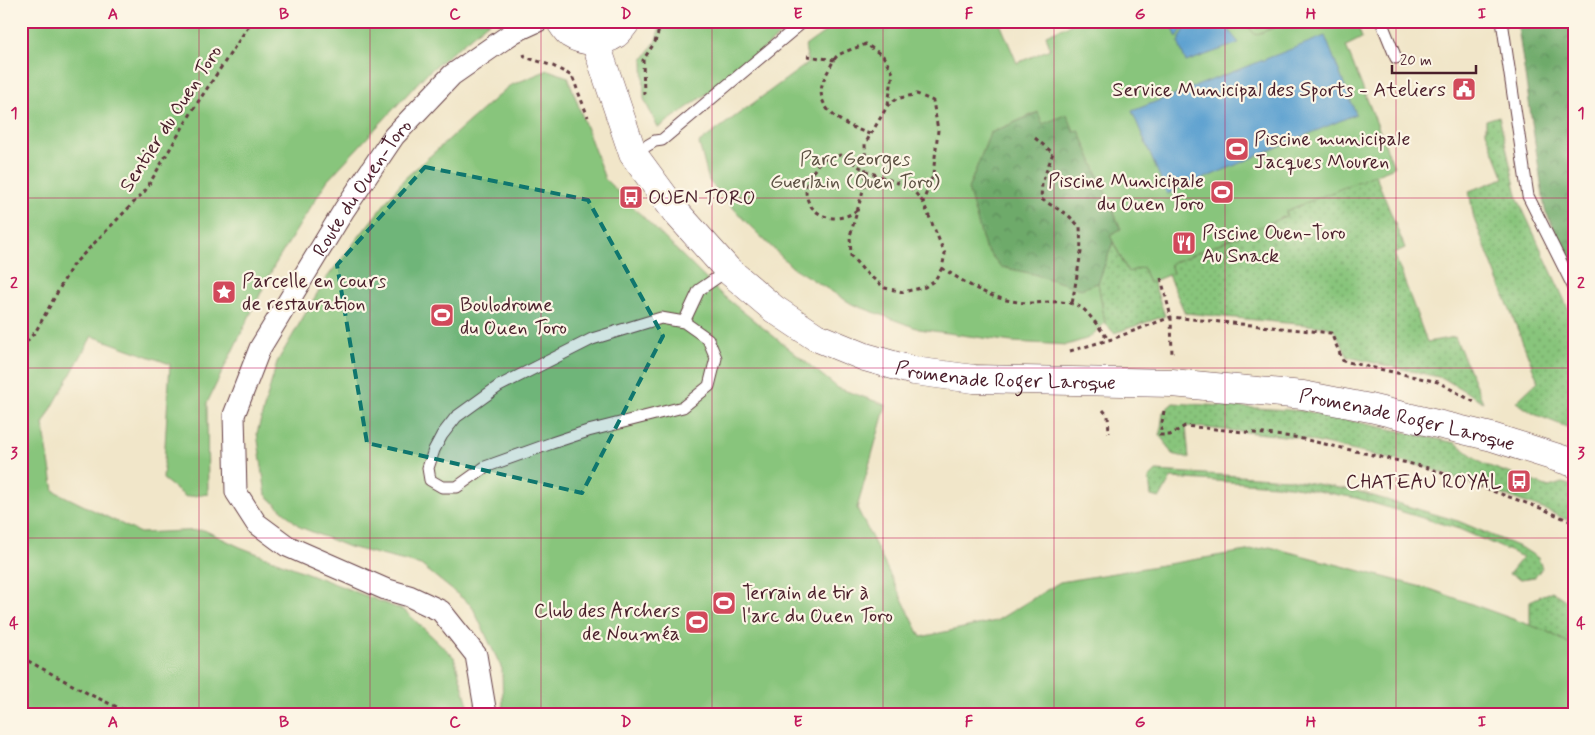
<svg xmlns="http://www.w3.org/2000/svg" width="1595" height="735" font-family="Mynerve,sans-serif">
<style>
.grass{fill:url(#grass-dots);stroke:#697253}
.forest{fill:url(#forest-crowns);stroke:#5c644b}
.park{fill:#88c57b;stroke:#697253}
.water{fill:#5ca0d0;stroke:#53607e}
.lines{fill:none;stroke-linecap:round;stroke-linejoin:round}
.service-casing{stroke:#633d43;stroke-width:13}
.minor-casing{stroke:#633d43;stroke-width:23}
.primary-casing{stroke:#633d43;stroke-width:29}
.path{stroke:#633d43;stroke-width:3;stroke-dasharray:4 4;stroke-linecap:butt}
.service{stroke:#fff;stroke-width:11}
.minor{stroke:#fff;stroke-width:21}
.primary{stroke:#fff;stroke-width:28}
.marked{fill:#0f766e;fill-opacity:0.2;stroke:#0f766e;stroke-width:4;stroke-dasharray:10 6;stroke-linejoin:round}
.grid{fill:none;stroke:#c2185b;stroke-width:1;stroke-opacity:0.55}
.labels{text-anchor:middle;stroke-width:4.5;stroke-linejoin:round;paint-order:stroke}
.poi-label{font-size:20px;fill:#4a1f2b;stroke:#fcf5e5;text-anchor:start}
.street-label{font-size:20px;fill:#4a1f2b;stroke:#fcf5e5}
.park-label{font-size:20px;fill:#5d5143;stroke:#fcf5e5}
.neatline{fill:none;stroke:#c2185b;stroke-width:2}
.grid-label{font-size:16px;text-anchor:middle;font-weight:bold;fill:#c2185b}
</style>
<defs>
<pattern id="grass-dots" width="8" height="8" patternUnits="userSpaceOnUse" patternTransform="scale(1.25)"><rect width="8" height="8" fill="#88c57b"/><path d="M2 2h.1M6 6h.1" fill="none" stroke="#719f65" stroke-width="1.8" stroke-linecap="round"/></pattern>
<pattern id="forest-crowns" width="20" height="18" patternUnits="userSpaceOnUse" patternTransform="scale(1.25)"><rect width="20" height="18" fill="#6eaa6b"/><path d="M2 6a3 3 0 1 1 6 0M12 15a3 3 0 1 1 6 0" fill="none" stroke="#5c8a58"/></pattern>
</defs>
<rect width="100%" height="100%" fill="#fcf5e5"/>
<filter id="ink" filterUnits="userSpaceOnUse"><feTurbulence type="fractalNoise" baseFrequency=".02" numOctaves="2"/><feDisplacementMap in="SourceGraphic" scale="10" xChannelSelector="R" yChannelSelector="G"/><feConvolveMatrix kernelMatrix="1 2 1 2 8 2 1 2 1" color-interpolation-filters="sRGB"/></filter>
<filter id="wash" filterUnits="userSpaceOnUse"><feTurbulence type="fractalNoise" baseFrequency=".0096" numOctaves="4" result="noise"/><feDisplacementMap in="SourceGraphic" scale="20" xChannelSelector="R" yChannelSelector="G"/><feGaussianBlur stdDeviation="1.12" result="paint"/><feColorMatrix in="noise" values="0 0 0 0 0 0 0 0 0 0 0 0 0 0 0 0 0 1.4 0 .05"/><feComposite in="paint" operator="in"/></filter>
<g filter="url(#wash)">
<rect width="100%" height="100%" fill="#f1e6c9"/>
<path class="grass" d="M1244,21H1291L1255,35Z
M1499,116L1518,199L1574,321V430L1534,414L1516,402L1538,381L1474,219L1469,191L1504,178L1486,132V120Z
M1375,174L1405,248L1394,253L1427,342L1455,337L1483,402L1443,378L1348,357L1334,330L1327,327L1185,313L1168,275L1173,273L1170,264L1286,216V211Z
M1113,242L1128,272L1143,267L1149,283L1153,281L1165,316L1114,333L1105,323L1098,283Z
M1173,403L1305,411L1456,443L1483,464L1549,487L1562,483L1574,486V523L1543,509L1425,467L1294,437L1186,426L1189,458L1172,454L1160,435L1163,412Z
M1156,471L1288,479L1356,491L1458,521L1524,549L1538,558L1542,568L1535,577L1521,579L1509,574L1523,557L1459,529L1356,498L1290,486L1171,478L1160,498L1151,496L1149,478Z
M1552,591L1574,606V646L1546,631L1530,626V601Z"/>
<path class="forest" d="M1517,21H1574V271L1545,210Z
M1039,112L1067,113L1074,131L1079,130L1121,229L1111,235L1113,242L1098,283L1081,289L1033,274L1001,267L985,248L968,189L990,133Z"/>
<path class="park" d="M21,21H490L426,74L327,181L274,266L207,403L208,494L186,497L163,479L170,364L92,336L43,424L54,491L140,533L204,530L240,547L405,611L454,657L469,708V714H21Z
M662,21H795C753,61 706,95 658,128L644,99L643,60L655,42Z
M840,21H999L1017,63L1050,49L1046,35L1079,21H1244L1255,35L1291,21H1356L1362,38L1346,46L1394,167L1286,211V216L1170,264L1173,273L1149,283L1143,267L1128,272L1110,235L1121,229L1079,130L1074,131L1067,114L1043,124L1038,112L990,133L968,189L985,248L1001,267L1033,274L1081,289L1098,283L1105,323L1089,338L1067,345L1012,342L919,329L852,304L792,267L745,221L709,181L699,143L808,63L805,46Z
M548,70L568,77L605,179L721,294L838,388L886,405L857,508L921,637L996,621L1060,582L1270,547L1433,590L1546,631L1574,646V714H503L502,669L472,606L421,565L349,547L300,527L266,495L257,433L277,362L325,280L404,179L509,86Z"/>
<path class="water" d="M1170,21H1186L1177,38Z
M1189,21H1221L1239,43L1186,62L1178,42Z
M1325,36L1356,114L1167,194L1132,111Z"/>
</g>
<g filter="url(#ink)">
<g class="lines">
<g class="service-casing">
<path id="service" d="M1381,21L1396,58
M1502,21L1528,196L1574,288
M633,154L655,141L662,140L804,21
M684,322L708,339L716,358L709,386L683,407L588,431L552,443L485,467L457,487H442L430,480L428,468L434,450L442,435L456,417L499,386L592,339L661,318L684,322L699,290L728,270"/>
</g>
<g class="minor-casing">
<g id="minor">
<path id="s1" d="M486,714L476,655L441,611L409,596L385,589L287,546L256,523L236,492L234,415L260,348L344,210L394,136L452,75L514,32L538,21"/>
</g>
</g>
<g class="primary-casing">
<g id="primary">
<path d="M560,21C563,25 566,31 570,34C584,43 603,43 616,34C620,31 624,25 627,21"/>
<path id="s2" d="M595,41L633,154L675,211L728,270L774,309L816,337L865,357L914,371L974,379L1172,383L1303,395L1370,408L1492,437L1574,463"/>
</g>
</g>
<path class="path" d="M524,54L525,57L553,66L572,76L588,117
M807,56L835,60
M644,95L643,60L655,42L662,21
M870,134C843,125 807,107 827,73C830,68 833,60 837,56C842,52 859,47 866,44L883,56L893,73L888,104
M1035,138L1053,153L1042,183L1041,199L1068,215L1080,227L1081,252L1072,304
M857,210C828,233 788,202 815,169C817,166 819,161 822,160C827,157 836,156 841,155L866,171L911,188L923,202
M942,268L935,280L925,287L903,292L885,288L865,272L851,256L850,236L866,180L865,144L888,105L896,99L917,94L933,101L938,130L933,175L923,202L945,254L942,268C968,284 987,298 1018,302C1040,306 1061,296 1082,308C1090,314 1102,332 1109,340
M1161,278L1171,317L1172,356
M21,348L36,331L72,266L145,191L196,105L252,21
M1070,351L1112,339L1171,317L1331,333L1343,361L1438,382L1476,403
M1103,410L1108,416L1109,433
M1164,411L1160,435H1170L1185,426L1294,437L1425,467L1543,509L1574,523
M21,657L89,694L132,714"/>
<use href="#service" class="service"/>
<use href="#minor" class="minor"/>
<use href="#primary" class="primary"/>
</g>
</g>
<path class="marked" d="M425,167L588,200L663,336L582,493L367,443L337,265Z"/>
<path class="grid" d="M199,21V714M370,21V714M541,21V714M712,21V714M883,21V714M1054,21V714M1225,21V714M1396,21V714M21,198H1574M21,368H1574M21,538H1574"/>
<defs>
<g id="civic-square" transform="scale(1.25)"><rect x="-9" y="-9" width="18" height="18" rx="4" fill="#d1495b" stroke="#fcf5e5"/><path d="M-.6-6.5H3V-4.5H.6V-3L4-1V1h2V6H-6V1h2V-1L-.6-3ZM-1.2 2.5V6h2.4V2.5Z" fill="#fff"/></g>
<g id="stadium-square" transform="scale(1.25)"><rect x="-9" y="-9" width="18" height="18" rx="4" fill="#d1495b" stroke="#fcf5e5"/><path d="M0-5a6.5 5 0 1 0 0 10a6.5 5 0 1 0 0-10ZM-3.5-1.8h7v3.6h-7Z" fill="#fff"/></g>
<g id="bus-square" transform="scale(1.25)"><rect x="-9" y="-9" width="18" height="18" rx="4" fill="#d1495b" stroke="#fcf5e5"/><path d="M-5-6H5V4H4V6H2V4H-2V6H-4V4H-5ZM-3.5-4V0h7V-4ZM-3.5 1.2v1.5H-2V1.2ZM2 1.2v1.5H3.5V1.2Z" fill="#fff"/></g>
<g id="restaurant-square" transform="scale(1.25)"><rect x="-9" y="-9" width="18" height="18" rx="4" fill="#d1495b" stroke="#fcf5e5"/><path d="M-5-6h1v4h1v-4h1v4h1v-4h1v5L-1.5 .5V6h-2V.5L-5-1ZM5-6V6H3V1.5H1.5Q1.5-4 5-6Z" fill="#fff"/></g>
<g id="sight-square" transform="scale(1.25)"><rect x="-9" y="-9" width="18" height="18" rx="4" fill="#d1495b" stroke="#fcf5e5"/><path d="M0-6L1.8-2.2L6-1.7L2.9 1.2L3.7 5.4L0 3.3L-3.7 5.4L-2.9 1.2L-6-1.7L-1.8-2.2Z" fill="#fff"/></g>
</defs>
<g fill-rule="evenodd">
<use href="#civic-square" x="1464" y="89"/>
<use href="#stadium-square" x="1237" y="149"/>
<use href="#stadium-square" x="1222" y="192"/>
<use href="#bus-square" x="631" y="197"/>
<use href="#restaurant-square" x="1184" y="243"/>
<use href="#sight-square" x="224" y="292"/>
<use href="#stadium-square" x="442" y="315"/>
<use href="#bus-square" x="1519" y="481"/>
<use href="#stadium-square" x="724" y="603"/>
<use href="#stadium-square" x="697" y="622"/>
</g>
<g class="labels">
<g class="poi-label">
<text x="1446" y="96" text-anchor="end">Service Municipal des Sports - Ateliers</text>
<text x="1254" y="145">Piscine municipale<tspan x="1254" dy="23">Jacques Mouren</tspan></text>
<text x="1204" y="187" text-anchor="end">Piscine Municipale<tspan x="1204" dy="23">du Ouen Toro</tspan></text>
<text x="648" y="204">OUEN TORO</text>
<text x="1202" y="239">Piscine Ouen-Toro<tspan x="1202" dy="23">Au Snack</tspan></text>
<text x="242" y="287">Parcelle en cours<tspan x="242" dy="23">de restauration</tspan></text>
<text x="460" y="311">Boulodrome<tspan x="460" dy="23">du Ouen Toro</tspan></text>
<text x="1502" y="488" text-anchor="end">CHATEAU ROYAL</text>
<text x="742" y="599">Terrain de tir à<tspan x="742" dy="23">l'arc du Ouen Toro</tspan></text>
<text x="680" y="617" text-anchor="end">Club des Archers<tspan x="680" dy="23">de Nouméa</tspan></text>
</g>
<g class="street-label">
<text transform="translate(170 118) rotate(-57)" y="7">Sentier du Ouen Toro</text>
<text dy="7" stroke="none"><textPath href="#s1" startOffset="698">Route du Ouen-Toro</textPath></text>
<text dy="7" stroke="none"><textPath href="#s2" startOffset="576">Promenade Roger Laroque</textPath></text>
<text dy="7" stroke="none"><textPath href="#s2" startOffset="981">Promenade Roger Laroque</textPath></text>
</g>
<g class="park-label">
<text x="855" y="165">Parc Georges<tspan x="855" dy="23">Guerlain (Ouen Toro)</tspan></text>
</g>
</g>
<rect width="1595" height="735" fill="none" stroke="#fcf5e5" stroke-width="55"/>
<path d="M1392 65v8h84v-8" fill="none" stroke="#4a1f2b" stroke-width="2.5"/>
<text x="1400" y="65" font-size="15" fill="#4a1f2b" stroke="#fcf5e5" stroke-width="4" paint-order="stroke">20 m</text>
<rect x="28" y="28" width="1540" height="680" class="neatline"/>
<g class="grid-label">
<text x="113" y="19">A</text>
<text x="284" y="19">B</text>
<text x="455" y="19">C</text>
<text x="626" y="19">D</text>
<text x="798" y="19">E</text>
<text x="969" y="19">F</text>
<text x="1140" y="19">G</text>
<text x="1311" y="19">H</text>
<text x="1482" y="19">I</text>
<text x="14" y="118">1</text>
<text x="1581" y="118">1</text>
<text x="14" y="288">2</text>
<text x="1581" y="288">2</text>
<text x="14" y="458">3</text>
<text x="1581" y="458">3</text>
<text x="14" y="628">4</text>
<text x="1581" y="628">4</text>
<text x="113" y="727">A</text>
<text x="284" y="727">B</text>
<text x="455" y="727">C</text>
<text x="626" y="727">D</text>
<text x="798" y="727">E</text>
<text x="969" y="727">F</text>
<text x="1140" y="727">G</text>
<text x="1311" y="727">H</text>
<text x="1482" y="727">I</text>
</g>
</svg>
